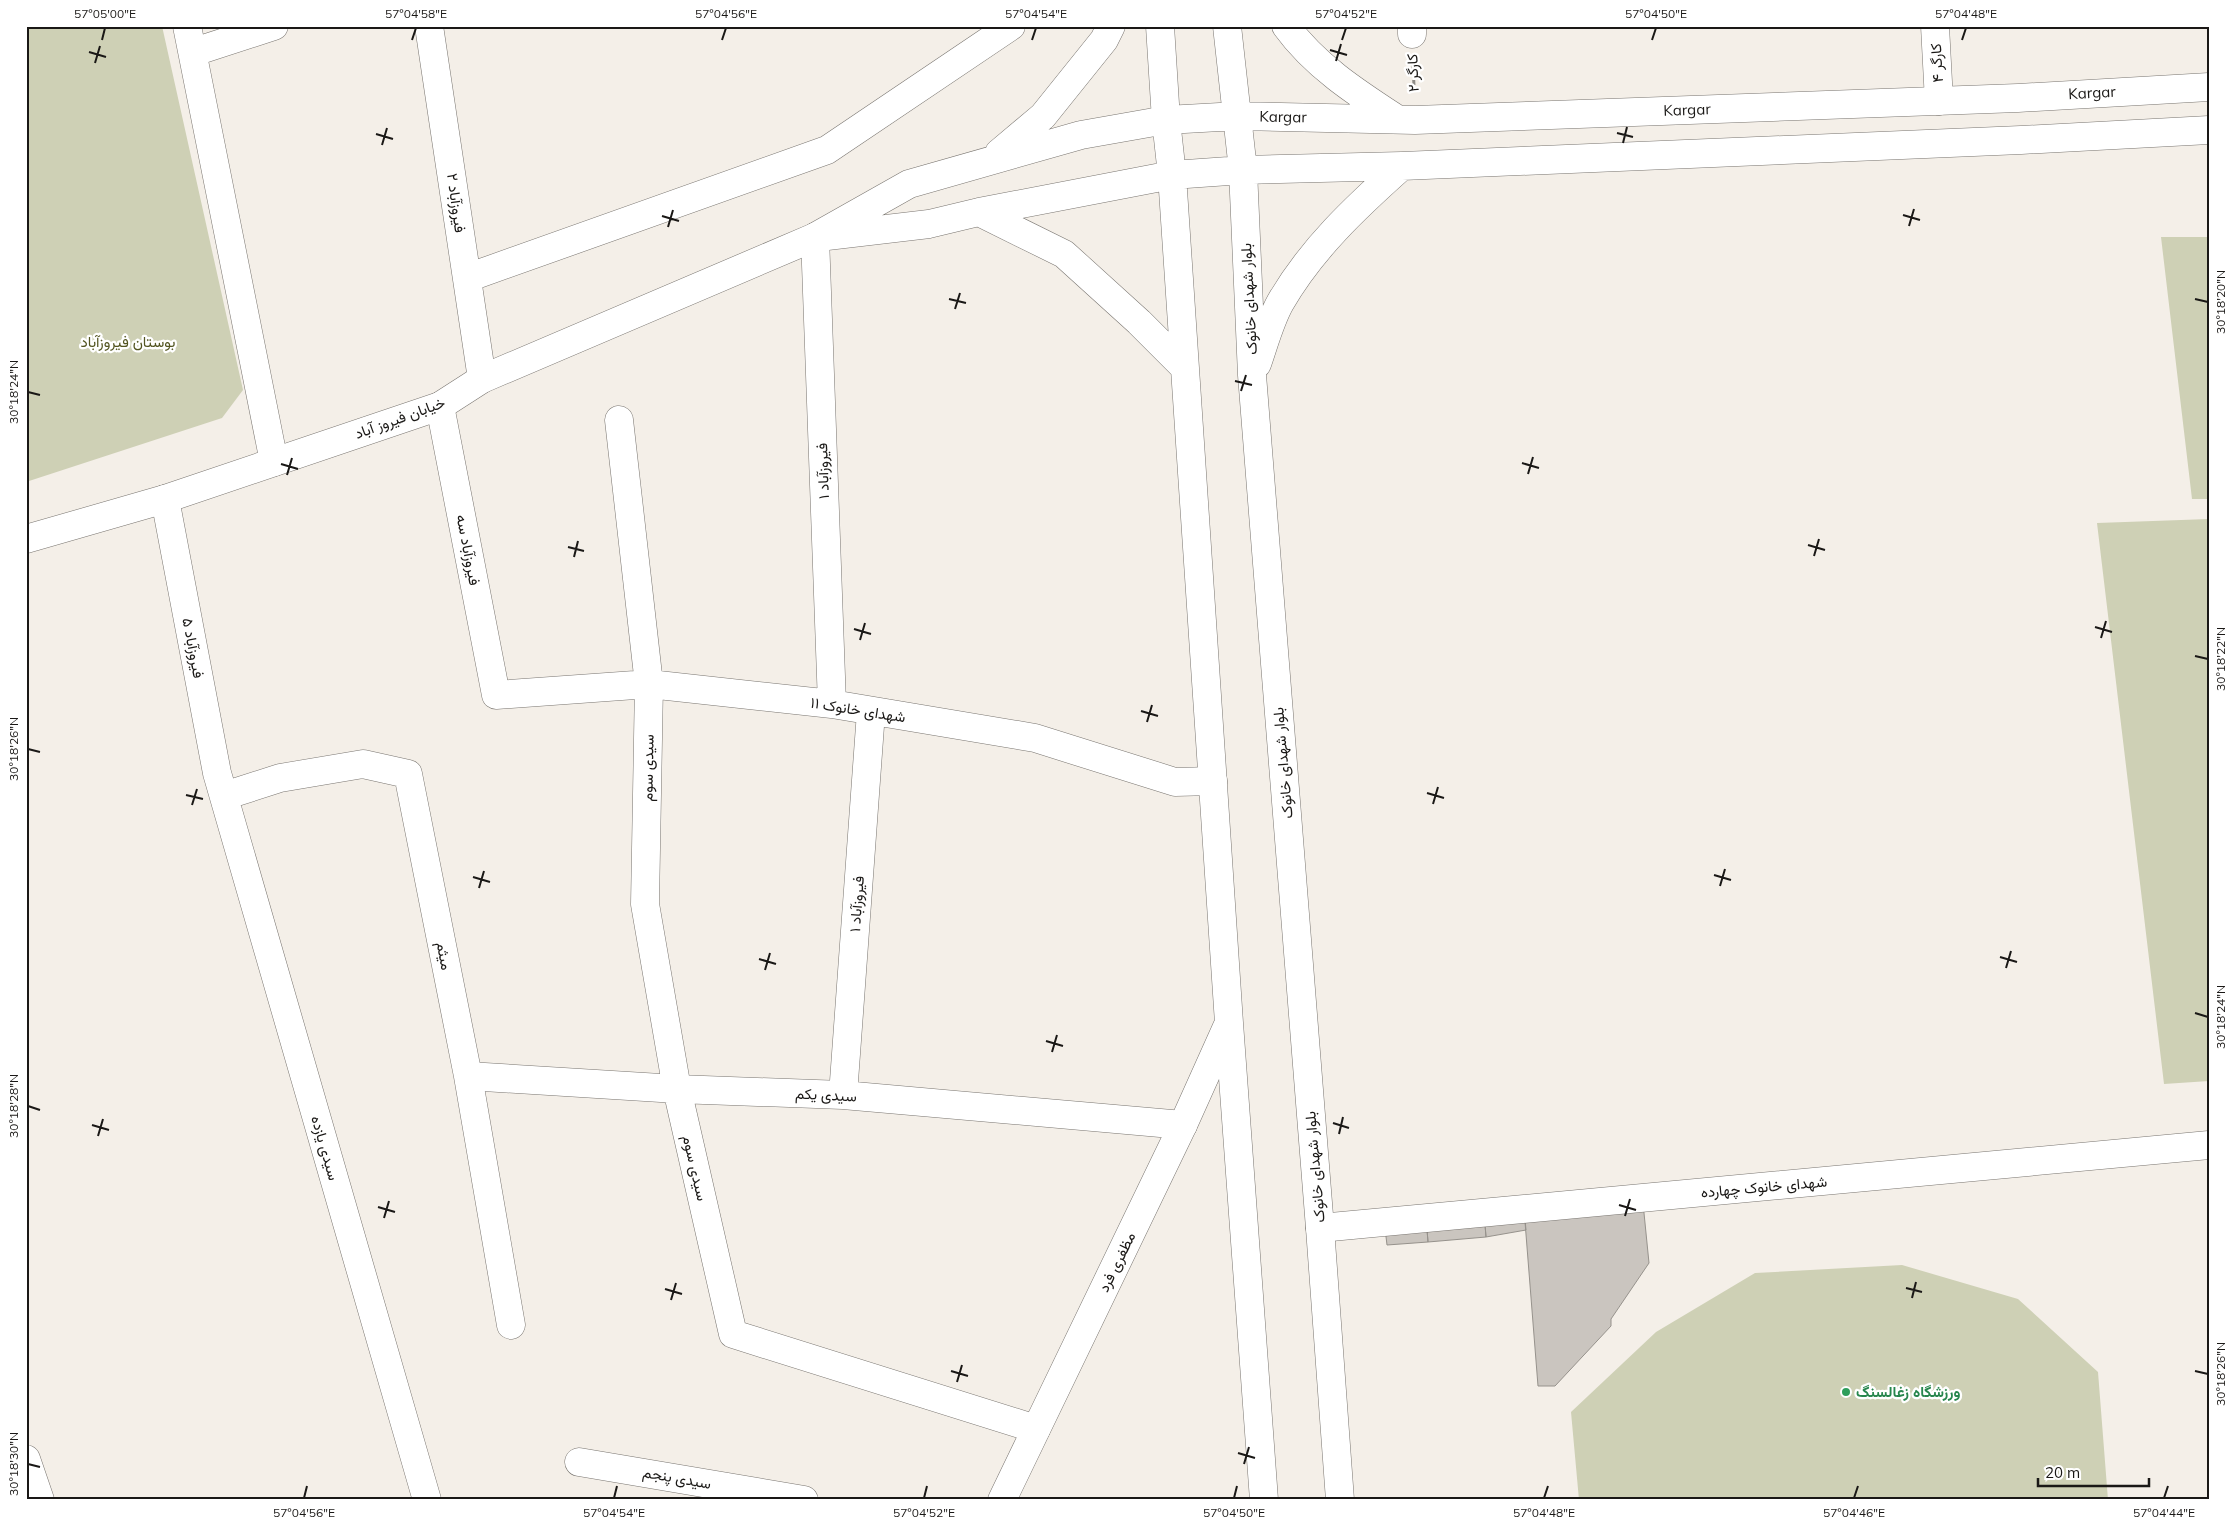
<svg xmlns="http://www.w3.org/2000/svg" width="2235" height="1526" font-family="Mulish,Vazirmatn,sans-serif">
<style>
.green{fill:#ced0b5}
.building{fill:#cac5bf;stroke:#96928c}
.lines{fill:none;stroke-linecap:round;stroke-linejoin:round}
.street-casing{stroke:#797570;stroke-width:29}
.secondary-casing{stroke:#797570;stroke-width:29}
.path{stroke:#8d8a85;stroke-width:3;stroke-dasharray:5 2.5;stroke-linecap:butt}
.street{stroke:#fff;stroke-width:28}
.secondary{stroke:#fff;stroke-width:28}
.ticks{fill:none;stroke:#1a1816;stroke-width:2}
.leisure-dot{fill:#2e9e5b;stroke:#fff;stroke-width:2}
.labels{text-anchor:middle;stroke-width:4.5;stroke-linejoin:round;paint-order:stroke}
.street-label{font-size:15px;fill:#1a1816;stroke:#fff}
.park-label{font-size:15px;fill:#535521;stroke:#fff}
.leisure-label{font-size:15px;font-weight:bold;fill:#27864d;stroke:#fff;text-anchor:start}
.neatline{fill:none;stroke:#1a1816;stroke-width:2}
.ticks-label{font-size:12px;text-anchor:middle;fill:#1a1816}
</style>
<rect width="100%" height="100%" fill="#f4efe8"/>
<path class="green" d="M26,26H162L243,390L222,418L26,482Z
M2161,237H2209V499H2192Z
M2209,519V1081L2164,1084L2097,523Z
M1902,1265L2018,1299L2098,1372L2108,1500H1579L1571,1412L1656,1332L1755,1273Z"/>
<path class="building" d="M1643,1203L1649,1263L1611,1319V1326L1555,1386H1538L1524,1209Z
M1524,1209L1526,1230L1486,1237L1484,1212Z
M1484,1212L1486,1237L1428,1242L1426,1217Z
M1426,1217L1428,1242L1387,1245L1384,1220Z"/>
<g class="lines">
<g class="street-casing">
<path id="street" d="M187,26L274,462
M429,26L482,379
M1412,26V34
M1935,26L1939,101
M194,52L274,26
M815,237L832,704
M467,278L827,150L1011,26
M440,406L496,695L649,684L832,704L1035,738L1175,782L1213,781
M619,420L649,684L645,904L677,1089L733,1334L1036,1429
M165,499L217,773L427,1500
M224,796L280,778L363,764L408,774L468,1076L511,1325
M468,1076L677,1089L843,1095L1183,1125
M843,1095L871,712
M1320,1228L2209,1145
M26,1459L40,1500
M579,1462L804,1500"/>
</g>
<g class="secondary-casing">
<path id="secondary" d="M1160,26L1166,120L1172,175L1229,1023L1264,1500
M1227,26L1243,170L1252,375L1320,1228L1340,1500
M1286,26C1315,66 1357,93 1397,119
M999,153L1043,116L1104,40L1111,26
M979,212L1064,254L1139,322L1185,368
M827,236L929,224L979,212L1172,175L1243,170L1402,166L2021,140L2209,130
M1257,364C1264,344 1270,321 1280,303C1311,249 1356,207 1402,166
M26,539L165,499L440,406L482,379L815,237L909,184L1081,135L1166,120L1238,116L1415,120L2018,98L2209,87
M1002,1500L1183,1125L1227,1027"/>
</g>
<path class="path" d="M1413,65L1414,86"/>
<use href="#street" class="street"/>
<use href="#secondary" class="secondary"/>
</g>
<path class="ticks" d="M102,40L105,28M412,40L416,28M722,40L726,28M1032,40L1036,28M1342,40L1346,28M1652,40L1656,28M1962,40L1966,28M1330,50L1347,55M89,52L106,57M1336,61L1341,44M95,63L100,46M1617,133L1633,137M376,134L393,139M1623,143L1627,127M382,145L387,128M1903,215L1920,220M662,216L679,221M1909,226L1914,209M668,227L673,210M949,299L966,303M2195,299L2208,302M955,309L960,293M1235,381L1252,385M1241,391L1246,375M28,392L40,395M1522,463L1539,468M281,464L298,469M1528,474L1533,457M287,475L292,458M1808,545L1825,550M568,547L584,551M1814,556L1819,539M574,557L578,541M2095,627L2112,632M854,629L871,634M2101,638L2106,621M860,640L865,623M2195,656L2208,659M1141,711L1158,716M1147,722L1152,705M28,749L40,752M1427,793L1444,798M186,795L203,799M1433,804L1438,787M192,805L197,789M1714,875L1731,880M473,877L490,882M1720,886L1725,869M479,888L484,871M2000,957L2017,962M759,959L776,964M2006,968L2011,951M765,970L770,953M2195,1013L2208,1017M1046,1041L1063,1046M1052,1052L1057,1035M28,1106L40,1110M1333,1123L1349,1128M92,1125L109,1130M1339,1134L1343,1117M98,1136L103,1119M1619,1205L1636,1210M378,1207L395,1212M1625,1216L1630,1199M384,1218L389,1201M1906,1288L1922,1292M665,1289L682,1294M1912,1298L1916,1282M671,1300L676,1283M951,1371L968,1376M2195,1371L2208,1374M957,1382L962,1365M1238,1453L1255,1458M28,1464L40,1467M1244,1464L1249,1447M304,1498L307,1486M614,1498L617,1486M924,1498L927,1486M1234,1498L1237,1486M1544,1498L1548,1486M1854,1498L1858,1486M2164,1498L2168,1486"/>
<circle class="leisure-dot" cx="1846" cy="1392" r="5"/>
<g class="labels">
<g class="street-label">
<text transform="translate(1937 63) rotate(-93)" y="5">کارگر ۴</text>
<text transform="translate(1413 73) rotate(-92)" y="5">کارگر ۲</text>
<text transform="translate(2092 93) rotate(-3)" y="5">Kargar</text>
<text transform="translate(1687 110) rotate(-2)" y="5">Kargar</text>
<text transform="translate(1283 117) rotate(1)" y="5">Kargar</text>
<text transform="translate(456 203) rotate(82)" y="5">فیروزآباد ۲</text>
<text transform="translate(1249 299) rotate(-93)" y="5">بلوار شهدای خانوک</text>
<text transform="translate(400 418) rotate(-20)" y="5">خیابان فیروز آباد</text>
<text transform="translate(823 471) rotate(-92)" y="5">فیروزآباد ۱</text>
<text transform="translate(468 550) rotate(79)" y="5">فیروزآباد سه</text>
<text transform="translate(193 648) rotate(79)" y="5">فیروزآباد ۵</text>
<text transform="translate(858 710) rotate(9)" y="5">شهدای خانوک ۱۱</text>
<text transform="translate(1283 763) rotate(-95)" y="5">بلوار شهدای خانوک</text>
<text transform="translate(648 768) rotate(-89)" y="5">سیدی سوم</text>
<text transform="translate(857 904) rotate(-86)" y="5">فیروزآباد ۱</text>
<text transform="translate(444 956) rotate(79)" y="5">میثم</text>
<text transform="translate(826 1095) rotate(3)" y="5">سیدی یکم</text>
<text transform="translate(325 1148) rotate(74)" y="5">سیدی یازده</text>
<text transform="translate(1315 1167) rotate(-95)" y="5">بلوار شهدای خانوک</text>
<text transform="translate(695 1168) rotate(77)" y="5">سیدی سوم</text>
<text transform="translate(1764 1187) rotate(-5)" y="5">شهدای خانوک چهارده</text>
<text transform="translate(1117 1262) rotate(-64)" y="5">مظفری فرد</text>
<text transform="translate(677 1478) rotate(10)" y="5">سیدی پنجم</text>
</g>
<g class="park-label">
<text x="128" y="347">بوستان فیروزآباد</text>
</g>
<g class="leisure-label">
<text x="1856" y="1397">ورزشگاه زغالسنگ</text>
</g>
</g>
<rect width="2235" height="1526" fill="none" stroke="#ffffff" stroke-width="55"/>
<path d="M2038 1478v8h111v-8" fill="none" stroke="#1a1816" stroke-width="2.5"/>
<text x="2045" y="1478" font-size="15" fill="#1a1816" stroke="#ffffff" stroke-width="4" paint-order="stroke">20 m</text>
<rect x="28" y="28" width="2180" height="1470" class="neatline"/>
<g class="ticks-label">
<text x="105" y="18">57°05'00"E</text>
<text x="416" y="18">57°04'58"E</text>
<text x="726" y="18">57°04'56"E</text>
<text x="1036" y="18">57°04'54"E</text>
<text x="1346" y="18">57°04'52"E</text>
<text x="1656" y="18">57°04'50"E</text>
<text x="1966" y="18">57°04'48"E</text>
<text transform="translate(2221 302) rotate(-90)" y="4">30°18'20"N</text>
<text transform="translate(14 392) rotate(-90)" y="4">30°18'24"N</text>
<text transform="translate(2221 659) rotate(-90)" y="4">30°18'22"N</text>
<text transform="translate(14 749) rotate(-90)" y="4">30°18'26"N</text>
<text transform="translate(2221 1017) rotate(-90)" y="4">30°18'24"N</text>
<text transform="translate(14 1106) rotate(-90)" y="4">30°18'28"N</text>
<text transform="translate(2221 1374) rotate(-90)" y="4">30°18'26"N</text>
<text transform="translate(14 1464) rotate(-90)" y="4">30°18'30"N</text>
<text x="304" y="1517">57°04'56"E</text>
<text x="614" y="1517">57°04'54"E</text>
<text x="924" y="1517">57°04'52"E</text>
<text x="1234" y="1517">57°04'50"E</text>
<text x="1544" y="1517">57°04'48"E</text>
<text x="1854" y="1517">57°04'46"E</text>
<text x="2164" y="1517">57°04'44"E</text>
</g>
</svg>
